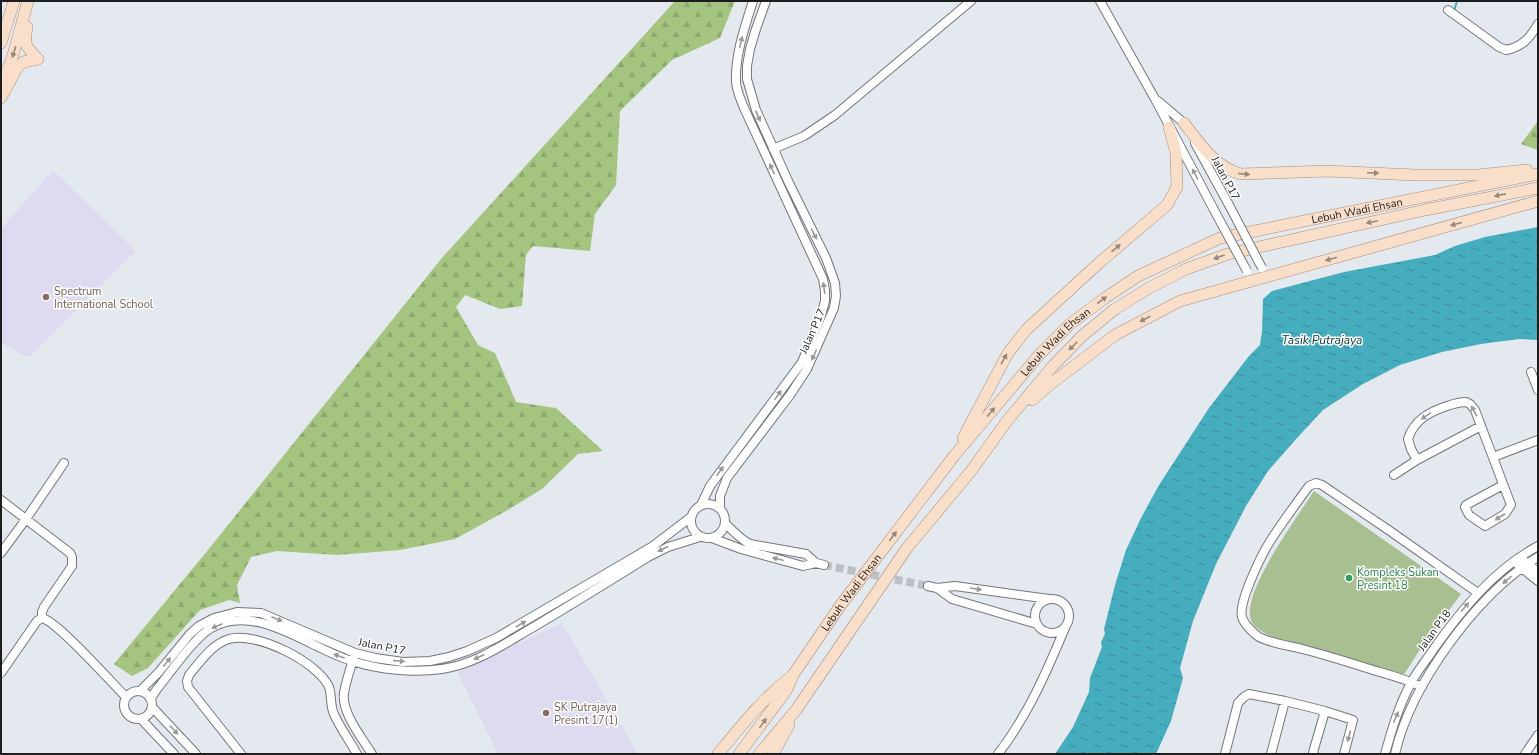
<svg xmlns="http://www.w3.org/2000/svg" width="1539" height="755" font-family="'Nunito Sans',sans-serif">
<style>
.education{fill:#dedbf1}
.forest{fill:url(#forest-firs)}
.pitch{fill:#a8bf91}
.water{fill:url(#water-ripples)}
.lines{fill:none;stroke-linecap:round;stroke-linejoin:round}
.stream{stroke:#45adbe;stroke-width:2}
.minor-tunnel{stroke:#bcc0c6;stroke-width:8;stroke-dasharray:8 4;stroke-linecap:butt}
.minor-casing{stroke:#73777d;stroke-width:10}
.major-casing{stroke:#a98d77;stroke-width:12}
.minor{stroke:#fff;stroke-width:8}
.major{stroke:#f9dfca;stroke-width:11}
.minor-bridge-casing{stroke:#73777d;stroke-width:10;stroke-linecap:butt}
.minor-bridge{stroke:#fff;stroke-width:8}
.oneway{fill:#98999a}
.oneway2{fill:#95887d}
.education-dot{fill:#8d6e63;stroke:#fff;stroke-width:1.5}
.leisure-dot{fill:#2e9e5b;stroke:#fff;stroke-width:1.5}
.labels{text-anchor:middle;stroke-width:3;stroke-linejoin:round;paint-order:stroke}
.street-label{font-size:11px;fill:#1b1d1f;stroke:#fff}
.education-label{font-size:11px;fill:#785e54;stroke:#fff;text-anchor:start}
.leisure-label{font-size:11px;fill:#27864d;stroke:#fff;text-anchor:start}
.water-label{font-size:12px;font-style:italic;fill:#063940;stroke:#fff}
</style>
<defs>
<pattern id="forest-firs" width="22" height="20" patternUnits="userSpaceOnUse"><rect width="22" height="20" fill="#a4c480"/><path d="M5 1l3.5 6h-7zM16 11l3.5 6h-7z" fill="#8da86e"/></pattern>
<pattern id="water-ripples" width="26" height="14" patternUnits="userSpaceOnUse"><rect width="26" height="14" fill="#45adbe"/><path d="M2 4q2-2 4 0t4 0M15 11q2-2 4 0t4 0" fill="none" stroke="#398c9a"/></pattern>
</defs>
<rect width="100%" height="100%" fill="#e4e9f0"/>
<path class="education" d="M53,170L136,251L29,358L1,343V229Z
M562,623L638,754H498L457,672Z"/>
<path class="forest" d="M675,1H735L720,38L672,60L620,111L616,185L595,214L590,251L533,246L526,255L522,306L500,309L465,295L456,307L478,345L495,353L516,402L556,408L603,451L578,454L542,489L506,511L455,539L400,550L337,555L277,551L251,557L237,585L240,603L229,600L200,610L148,668L132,676L114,664L208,550L441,259Z
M1538,121V150L1521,144Z"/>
<path class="pitch" d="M1314,491L1461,594L1421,648L1403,676L1275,638C1267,634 1254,629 1251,620C1241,593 1298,516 1314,491Z"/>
<path class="water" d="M1538,227V340L1519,339L1481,344L1442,352L1400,365L1363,384L1323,410L1297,438L1268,471L1246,506L1216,564L1193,621L1180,668L1183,678L1171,721L1156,754H1055L1073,727L1089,692L1090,678L1102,647L1101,642L1105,634L1104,629L1115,585L1126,550L1141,518L1159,485L1209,408L1249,356L1260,345L1262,331L1263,299L1272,291L1344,272L1435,255L1455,246L1485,237Z"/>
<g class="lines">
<path class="stream" d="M1454,11L1457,1"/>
<path class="minor-tunnel" d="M824,565L928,586"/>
<g class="minor-casing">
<path id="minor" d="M1100,1L1155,99L1213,208
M1448,10L1499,47L1506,50C1522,47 1530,38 1538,24
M1158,101L1184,123L1186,127
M1195,143L1229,205
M773,149L804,136L835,115L971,1
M1531,372L1538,390
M1493,457L1538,440
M1417,460L1411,449L1408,439C1414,420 1429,412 1447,406C1453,404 1459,402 1466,402L1470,404L1475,410L1511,505L1505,514L1485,526L1469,515L1465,507L1466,505L1503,485
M1394,475L1417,460L1481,426
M1,500L70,553L72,557V566L44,607L42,612V618
M691 521a17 17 0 1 1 34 0a17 17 0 1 1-34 0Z
M701,505L710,486L774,400L802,362L820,319L825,301V291L823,279L744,108C741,100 736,90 736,81C735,55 745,26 753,1
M720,509V496L727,478L790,395L807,369L834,308L836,296L835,283L826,258L789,183L756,110L747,79V66L750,49L756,29L766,1
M725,523C733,531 740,539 750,544L806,554L816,563
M712,538L741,549L803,566L816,563L824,565
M1,553L26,519L64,463
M1524,561L1538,572
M1518,565L1538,581
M928,586L937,588L955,586L1049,599
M937,588L952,599L1037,624
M1035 616a17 17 0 1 1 34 0a17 17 0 1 1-34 0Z
M354,657C350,669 346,681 344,693C341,712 362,738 372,754
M1,673L37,621L42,618C57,621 111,682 126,697
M1422,687C1406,679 1390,675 1373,670C1351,663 1329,656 1306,650C1292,646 1273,644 1259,637C1253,633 1244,624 1242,617C1238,603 1261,556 1269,543C1281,524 1295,505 1309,486L1316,483L1322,485L1390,531L1478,593
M141,690L158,673L190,634L199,626L214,618L237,612L261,613L355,653L375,658L403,662L430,661L449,657L467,651L496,638L653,546L691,517
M124 705a14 14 0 1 1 28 0a14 14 0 1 1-28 0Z
M151,698L157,689C170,673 194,638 211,628C257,602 308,648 352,661C380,670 413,673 442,669C477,664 507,642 537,625C574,603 611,580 648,557L668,547L700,537
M152,707L196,754
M141,719L174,754
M241,754L188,687L187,681L189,675C200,662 212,644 229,639C256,631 318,662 329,687C332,696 330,706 334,714C340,728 350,741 357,754
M998,754C1028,715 1046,673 1065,628
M1225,754L1238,703L1244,697L1249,694L1285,701L1325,711L1353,720L1344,754
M1271,754L1285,701
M1314,754L1313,753L1314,749L1325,711
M1385,754C1392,729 1399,705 1411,683C1417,671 1426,661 1433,650C1462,609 1494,570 1538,546
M1395,754C1411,684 1477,594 1538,557
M1525,754L1538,735"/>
</g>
<g class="major-casing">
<g id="major">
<path d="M27,27C24,45 25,46 38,59"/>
<path d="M1,43L14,1"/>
<path d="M1,88L13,55L28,1"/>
<path d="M1,98L17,68L23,62L38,59"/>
<path d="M1184,123C1200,144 1215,167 1241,174L1327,171L1415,175H1478L1527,170"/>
<path d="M1032,400L1048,386L1115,335L1180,301L1538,201"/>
<path d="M963,438L1008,353L1027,329L1099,263L1167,205L1177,187L1176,153L1169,127"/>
<path d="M718,754C741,726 763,698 792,676"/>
<path id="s1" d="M739,754L786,691L793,675L840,606L954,456L1039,355L1070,324L1105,298L1138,276L1220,238L1538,174"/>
<path d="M759,754L796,710L907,548L971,471L1007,421L1052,367L1082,336L1115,309L1149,288L1186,269L1228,254L1425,210L1538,188"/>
<path d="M773,754L789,725"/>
</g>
</g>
<use href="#minor" class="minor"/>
<use href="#major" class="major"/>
<g class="minor-bridge-casing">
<path id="minor-bridge" d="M1229,205L1262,268
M1213,208L1247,271"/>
</g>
<use href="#minor-bridge" class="minor-bridge"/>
</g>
<defs><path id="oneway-solid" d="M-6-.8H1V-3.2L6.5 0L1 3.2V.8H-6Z"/></defs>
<g class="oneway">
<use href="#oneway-solid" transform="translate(741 42) rotate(-77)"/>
<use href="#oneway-solid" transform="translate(758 116) rotate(65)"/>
<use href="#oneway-solid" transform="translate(772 169) rotate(-115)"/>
<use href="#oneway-solid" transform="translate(1195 174) rotate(-118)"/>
<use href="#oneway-solid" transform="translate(814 234) rotate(63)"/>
<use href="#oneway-solid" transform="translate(824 288) rotate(-98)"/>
<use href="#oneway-solid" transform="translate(814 355) rotate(115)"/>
<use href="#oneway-solid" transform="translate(778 395) rotate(-55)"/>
<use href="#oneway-solid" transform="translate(1474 411) rotate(-119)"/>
<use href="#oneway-solid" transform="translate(1426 416) rotate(145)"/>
<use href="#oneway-solid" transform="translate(720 471) rotate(-54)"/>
<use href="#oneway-solid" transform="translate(1500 517) rotate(147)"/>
<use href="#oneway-solid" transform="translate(663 549) rotate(153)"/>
<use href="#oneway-solid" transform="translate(778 559) rotate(-166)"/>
<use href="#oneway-solid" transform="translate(1507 580) rotate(139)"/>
<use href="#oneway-solid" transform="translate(976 589) rotate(9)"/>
<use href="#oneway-solid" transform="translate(1465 607) rotate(-50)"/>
<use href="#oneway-solid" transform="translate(277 619) rotate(23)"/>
<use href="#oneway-solid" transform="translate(521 624) rotate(-30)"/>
<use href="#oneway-solid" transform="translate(217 626) rotate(157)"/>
<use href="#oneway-solid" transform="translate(339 656) rotate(-160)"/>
<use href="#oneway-solid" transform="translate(479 657) rotate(156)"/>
<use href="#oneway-solid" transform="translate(399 661) rotate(4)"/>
<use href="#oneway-solid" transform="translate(167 662) rotate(-50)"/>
<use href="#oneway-solid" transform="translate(1396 717) rotate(-66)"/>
<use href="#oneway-solid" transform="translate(174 730) rotate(47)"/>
<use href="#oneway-solid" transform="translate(1349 736) rotate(105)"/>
</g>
<g class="oneway2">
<use href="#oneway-solid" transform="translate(14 52) rotate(107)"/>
<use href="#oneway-solid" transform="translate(1373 173) rotate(3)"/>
<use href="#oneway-solid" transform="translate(1244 174) rotate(5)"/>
<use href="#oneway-solid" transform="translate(1500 195) rotate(169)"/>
<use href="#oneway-solid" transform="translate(1372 222) rotate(168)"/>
<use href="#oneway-solid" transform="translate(1456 224) rotate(165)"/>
<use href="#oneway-solid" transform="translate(1116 248) rotate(-41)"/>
<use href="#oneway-solid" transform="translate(1219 257) rotate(160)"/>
<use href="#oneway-solid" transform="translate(1331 259) rotate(164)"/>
<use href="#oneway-solid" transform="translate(1102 300) rotate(-36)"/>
<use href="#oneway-solid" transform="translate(1145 319) rotate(153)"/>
<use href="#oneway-solid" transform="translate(1073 346) rotate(135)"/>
<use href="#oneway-solid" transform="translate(1004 359) rotate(-61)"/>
<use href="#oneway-solid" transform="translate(991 412) rotate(-50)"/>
<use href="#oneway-solid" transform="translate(893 536) rotate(-53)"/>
<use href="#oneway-solid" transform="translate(763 723) rotate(-54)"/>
</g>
<g class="education-dot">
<circle cx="46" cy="297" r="4"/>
<circle cx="546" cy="713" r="4"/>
</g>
<circle class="leisure-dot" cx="1349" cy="578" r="4"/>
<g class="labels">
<g class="street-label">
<text transform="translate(1226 178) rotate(62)" y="4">Jalan P17</text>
<text dy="4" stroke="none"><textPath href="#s1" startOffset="857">Lebuh Wadi Ehsan</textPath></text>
<text transform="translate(812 331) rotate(-66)" y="4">Jalan P17</text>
<text dy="4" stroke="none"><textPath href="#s1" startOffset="521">Lebuh Wadi Ehsan</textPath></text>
<text dy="4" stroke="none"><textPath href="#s1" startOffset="197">Lebuh Wadi Ehsan</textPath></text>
<text transform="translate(1434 630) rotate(-54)" y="4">Jalan P18</text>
<text transform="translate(382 646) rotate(11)" y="4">Jalan P17</text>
</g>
<g class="education-label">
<text x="54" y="295">Spectrum<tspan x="54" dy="13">International School</tspan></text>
<text x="554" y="711">SK Putrajaya<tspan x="554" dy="13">Presint 17(1)</tspan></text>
</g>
<g class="leisure-label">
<text x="1357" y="576">Kompleks Sukan<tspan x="1357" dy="13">Presint 18</tspan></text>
</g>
<g class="water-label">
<text x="1322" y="344">Tasik Putrajaya</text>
</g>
</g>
<rect width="1539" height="755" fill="none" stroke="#1b1d1f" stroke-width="4"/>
</svg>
